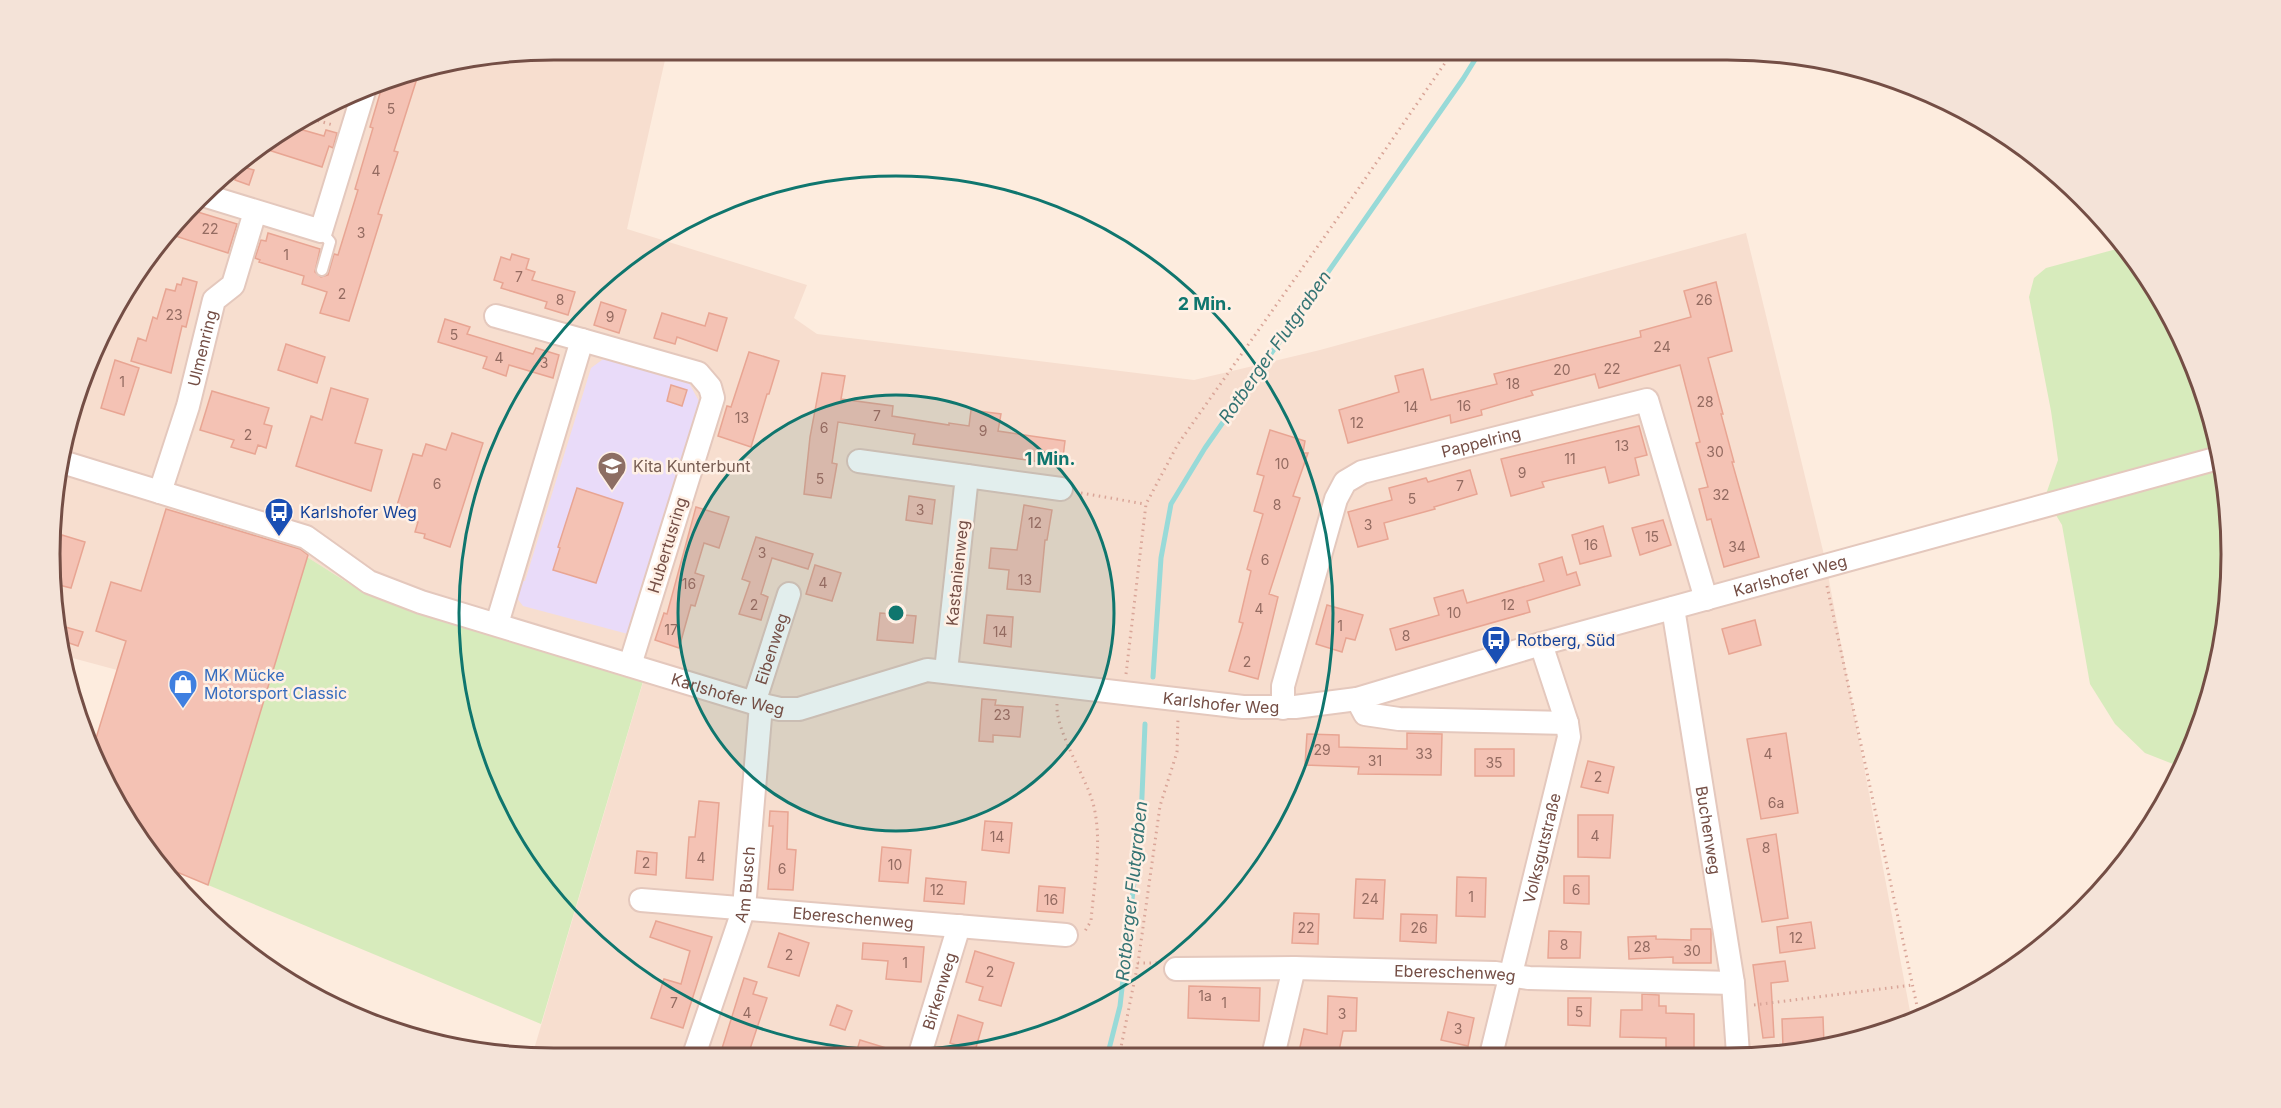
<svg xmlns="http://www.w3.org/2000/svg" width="2281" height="1108" font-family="Inter,sans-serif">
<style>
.residential{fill:#f7decf}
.education{fill:#e9dbf9}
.green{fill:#d7ebbc}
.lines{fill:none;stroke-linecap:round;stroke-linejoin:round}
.stream{stroke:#98dad8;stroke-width:5}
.building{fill:#f4c2b4;stroke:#e8a593;stroke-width:1.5}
.lane-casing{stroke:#e4c8bd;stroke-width:14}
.street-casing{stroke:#e4c8bd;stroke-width:26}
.path{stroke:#d9a598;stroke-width:3;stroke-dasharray:1.5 4.5;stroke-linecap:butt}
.lane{stroke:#fff;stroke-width:10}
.street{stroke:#fff;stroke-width:22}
.ring{fill:none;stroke:#0f766e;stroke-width:3}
.labels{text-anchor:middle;stroke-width:5;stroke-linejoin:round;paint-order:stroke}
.number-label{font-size:14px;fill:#946b61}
.street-label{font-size:16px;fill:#744e45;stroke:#fff0e5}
.education-label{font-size:16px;fill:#785e54;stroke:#fff0e5;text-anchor:start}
.transit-label{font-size:16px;fill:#164399;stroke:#fff0e5;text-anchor:start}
.shop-label{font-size:16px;fill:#366cbe;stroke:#fff0e5;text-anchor:start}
.water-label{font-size:18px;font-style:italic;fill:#357474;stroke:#fff0e5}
.rim{fill:none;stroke:#744e45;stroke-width:3}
.centre{fill:#0f766e;stroke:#fff0e5;stroke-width:3}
.ring-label{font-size:18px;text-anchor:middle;font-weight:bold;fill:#0f766e;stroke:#fff0e5;stroke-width:5;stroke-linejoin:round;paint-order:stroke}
</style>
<rect width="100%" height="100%" fill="#fdecde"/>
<path class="residential" d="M554,50H659L665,60L627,229L807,285L794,318L817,334L1194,380L1320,350L1746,233L1825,559L1912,1022L1793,1054L554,1058L532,1056L644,679L369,582L364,593L307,557L308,551L167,509L117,670L65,656L54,620L59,455L117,301L174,222L247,154L392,76Z"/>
<path class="education" d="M606,357L689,383L700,403L628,634L523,606L516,597L521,581H525L591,368Z"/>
<path class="green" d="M2124,247L2147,274L2193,361L2222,456L2231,554L2222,653L2193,747L2183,765L2173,764L2145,753L2115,724L2090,684L2062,525L2045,497L2058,460L2051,411L2029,297L2034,278L2046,268Z
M307,557L364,593L644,678L541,1024L208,885Z"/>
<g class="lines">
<path class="stream" d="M1153,677L1161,558L1171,504L1205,448L1463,79L1481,50
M1107,1057L1120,1006L1141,820L1145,724"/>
</g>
<path class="building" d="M419,72L394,151L398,152L378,214L382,215L349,321L320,313L327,292L302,284L304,276L259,262L260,260L255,258L261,240L266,241L268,233L320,249L315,272L321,277L328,275L334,254L338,255L358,190L355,189L373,128L370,127L384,80L392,76Z
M296,128L324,136L326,130L337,133L333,148L329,146L322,167L259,147Z
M239,166L254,170L249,185L235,180Z
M188,209L237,224L228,253L166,233Z
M512,254L529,259L526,269L535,272L532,280L575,292L568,315L545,308L547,302L501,288L503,283L494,280L501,257L510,260Z
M183,278L197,282L186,327L182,326L171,373L131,361L138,338L146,341L153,317L157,319L166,289L175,291L177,284L181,285Z
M1716,282L1732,351L1708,358L1723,414H1721L1734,462H1732L1759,557L1724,567L1711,519L1707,520L1699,489L1708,487L1696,443L1700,442L1680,365L1599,388L1595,374L1531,391L1533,395L1481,410L1482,415L1451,423L1450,415L1348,443L1339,410L1399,392L1395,376L1423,369L1431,400L1497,384L1494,374L1641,337L1640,331L1691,317L1684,291Z
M601,302L626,310L619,333L594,325Z
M662,313L705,326L709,313L727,318L717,351L677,337L675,344L654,338Z
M445,319L470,327L467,334L533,354L536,348L559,355L553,378L509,365L506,376L483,368L487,357L438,342Z
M286,344L325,357L317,383L278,370Z
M749,352L779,361L769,394H767L751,447L718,436L727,406L731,407Z
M115,360L139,368L124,415L101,408Z
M822,373L845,376L841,399L893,406L892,416L949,425V423L969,426L971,410L1001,414L998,431L1065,441L1062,465L913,444L915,434L838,422L832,463L837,464L831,498L804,494L810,437Z
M671,385L687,390L682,406L667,401Z
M331,388L368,399L355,443L382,450L371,491L296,466L311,416L322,420Z
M212,391L269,408L264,424L272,426L266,448L258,445L255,454L231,447L234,440L200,430Z
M1639,426L1647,455L1635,458L1639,475L1609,483L1605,467L1542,482L1544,487L1511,496L1501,459Z
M1270,430L1305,441L1303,453H1308L1293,496L1300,498L1269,594L1278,597L1258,679L1229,671L1243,623L1239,622L1251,571L1247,569L1263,514L1254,511L1264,476L1257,474Z
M452,433L483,443L450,547L424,538L425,534L415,532L418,522L394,515L413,454L422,456L426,444L446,450Z
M1470,470L1477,494L1434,507L1435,509L1384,523L1388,539L1358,547L1348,512L1392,500L1389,488L1426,478L1428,482Z
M577,488L623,503L596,583L553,570L560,548L558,547Z
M909,496L935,500L932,524L906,520Z
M1024,505L1052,510L1047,540H1045L1040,592L1007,589L1009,570L989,568L991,548L1017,550Z
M696,507L729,517L719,548L704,543L695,573L704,576L695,606L691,605L679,648L655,640L664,613L667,614Z
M166,509L300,549L308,555L208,885L167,868L102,777L93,748L126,641L96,631L111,582L141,591Z
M1663,520L1671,545L1640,555L1632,528Z
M1603,526L1611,556L1580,564L1572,535Z
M62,535L85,542L71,588L55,584L56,555Z
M756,537L813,554L808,569L772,558L761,594L768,597L761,620L739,614L750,582L742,579Z
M1562,557L1567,575L1576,572L1580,585L1527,601L1530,612L1396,650L1390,629L1439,615L1434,598L1463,590L1467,603L1544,581L1539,564Z
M815,565L841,573L832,601L806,594Z
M1327,605L1363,615L1355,640L1346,638L1342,652L1316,644Z
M880,613L916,616L913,643L877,640Z
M987,615L1013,617L1011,647L984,643Z
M1755,620L1761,645L1729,654L1722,629Z
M55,624L83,632L78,646L60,640Z
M982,699L996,700L995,705L1023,707L1020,737L993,735V742L979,741Z
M1407,733L1442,734L1441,775L1358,774L1359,767L1305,765L1307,734L1339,735V747L1407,749Z
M1786,733L1798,813L1761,819L1747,739Z
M1475,749H1514V776H1475Z
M1588,761L1614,767L1608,793L1581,787Z
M699,801L719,803L713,880L686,878L689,837H695Z
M770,811L788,812L787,849L796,850L793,890L768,889L773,826H769Z
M1578,815H1613L1610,858L1578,857Z
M985,821L1012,823L1009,853L982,850Z
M1776,834L1788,918L1762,922L1747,839Z
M882,847L911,850L908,883L879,881Z
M637,851L657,853L656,875L635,873Z
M1564,876H1589V904L1564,903Z
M1457,877L1486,878L1485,917L1456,916Z
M926,878L966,882L964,904L924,901Z
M1356,879L1385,880L1383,919L1354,918Z
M1039,886L1065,888L1063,913L1037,911Z
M1294,913L1319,914L1318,944L1292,943Z
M1401,914L1437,915L1436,943L1400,941Z
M656,921L712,937L683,1028L651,1018L664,979L681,984L690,951L650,937Z
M1811,922L1815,948L1780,953L1777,927Z
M1691,929H1711V963H1673V957L1629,959L1628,937L1656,936V939L1691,940Z
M1549,931L1581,932L1580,958H1548Z
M779,933L809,943L799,976L768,967Z
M863,943L924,947L921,982L886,979L888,961L862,959Z
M975,951L1014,963L1001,1006L979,1000L983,987L966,982Z
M1785,961L1788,981L1771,983L1774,1037L1763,1038L1753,965Z
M744,978L757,982L753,994L767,998L747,1058H719Z
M1189,986L1260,988L1259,1021L1188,1018Z
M1642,994L1659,995V1006H1666V1013L1694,1014V1050H1666V1038L1620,1037L1621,1010H1642Z
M1328,996L1357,998L1356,1031H1343L1338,1056H1298L1304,1029L1327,1034Z
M1568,998H1591L1590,1026L1568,1025Z
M837,1005L852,1011L845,1030L830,1025Z
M1448,1012L1474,1018L1468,1046L1441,1040Z
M958,1015L983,1023L975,1051L950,1043Z
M1823,1017L1824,1045L1783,1047L1782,1019Z
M860,1040L906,1054V1057H855Z"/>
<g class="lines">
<g class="lane-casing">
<path id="lane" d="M321,231L330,242L322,270"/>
</g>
<g class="street-casing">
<g id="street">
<path d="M203,195L321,231L364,91"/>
<path d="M496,316L582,340"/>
<path id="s1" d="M59,461L306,537L369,582L421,602L754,703L780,709H799L927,670L1243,707H1295L1357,699L1541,644L2222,457"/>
<path d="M859,461L967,476L946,671"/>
<path d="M967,476L1061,489"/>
<path id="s2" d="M160,492L188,406L214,300L233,285L255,212"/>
<path id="s3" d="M1673,608L1733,983L1738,1054"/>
<path d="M497,624L582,340L698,373L710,387L713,398L630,665"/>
<path d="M1357,699L1365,714L1399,719L1567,723"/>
<path id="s4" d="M754,703L789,594"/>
<path id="s5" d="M1283,708V686L1336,499L1345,482L1362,472L1647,400L1706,599"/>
<path id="s6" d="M641,900L1066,935"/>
<path id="s7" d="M1176,969L1294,968L1495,973L1529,978L1733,983"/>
<path id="s8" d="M1491,1055L1569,737L1567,723L1541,644"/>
<path d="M1273,1056L1294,968"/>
<path id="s9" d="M919,1057L959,926"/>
<path id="s10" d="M693,1058L744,908L761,705"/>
</g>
</g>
<path class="path" d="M312,119L333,125
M1081,493L1145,504
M1827,586L1920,1020
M1126,674L1146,504L1178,444L1354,195L1454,50
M1057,704C1055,730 1085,775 1093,803C1103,841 1094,883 1091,921L1085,931
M1157,963H1138L1160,806L1177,752L1178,718
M1754,1005L1913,985
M1119,1057L1138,963"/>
<use href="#lane" class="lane"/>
<use href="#street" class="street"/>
</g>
<circle cx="896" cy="613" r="218" fill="#0f766e" fill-opacity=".12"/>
<g class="ring">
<circle cx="896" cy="613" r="218"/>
<circle cx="896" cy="613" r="437"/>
</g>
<defs>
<g id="school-pin" transform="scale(1.5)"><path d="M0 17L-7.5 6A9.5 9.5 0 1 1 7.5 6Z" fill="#8d6e63" stroke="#fff0e5"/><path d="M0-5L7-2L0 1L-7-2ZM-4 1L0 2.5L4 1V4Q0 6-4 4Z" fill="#fff"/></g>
<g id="bus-pin" transform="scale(1.5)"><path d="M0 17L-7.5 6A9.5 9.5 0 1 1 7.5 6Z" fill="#1a4fb4" stroke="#fff0e5"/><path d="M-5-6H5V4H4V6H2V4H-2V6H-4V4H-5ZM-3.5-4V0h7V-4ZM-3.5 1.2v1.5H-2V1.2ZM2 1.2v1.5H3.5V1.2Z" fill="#fff"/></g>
<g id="shop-pin" transform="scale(1.5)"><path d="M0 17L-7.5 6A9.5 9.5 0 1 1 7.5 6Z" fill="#3f7fe0" stroke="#fff0e5"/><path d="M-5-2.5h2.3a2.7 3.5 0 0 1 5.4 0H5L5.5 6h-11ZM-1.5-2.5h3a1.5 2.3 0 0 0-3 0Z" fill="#fff"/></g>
</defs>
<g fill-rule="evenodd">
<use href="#school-pin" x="612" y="466"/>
<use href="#bus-pin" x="279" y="512"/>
<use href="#bus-pin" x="1496" y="640"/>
<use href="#shop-pin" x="183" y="684"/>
</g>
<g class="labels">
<g class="number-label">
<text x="391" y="114">5</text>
<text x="376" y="176">4</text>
<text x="210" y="234">22</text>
<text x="361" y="238">3</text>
<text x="286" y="260">1</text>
<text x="519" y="282">7</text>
<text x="342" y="299">2</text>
<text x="560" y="305">8</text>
<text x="1704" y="305">26</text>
<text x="174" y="320">23</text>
<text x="610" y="322">9</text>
<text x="454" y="340">5</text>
<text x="1662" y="352">24</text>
<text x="499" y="363">4</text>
<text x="544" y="368">3</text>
<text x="1612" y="374">22</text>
<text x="1562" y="375">20</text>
<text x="122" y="387">1</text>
<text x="1513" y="389">18</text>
<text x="1705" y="407">28</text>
<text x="1464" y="411">16</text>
<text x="1411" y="412">14</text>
<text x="877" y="421">7</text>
<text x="742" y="423">13</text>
<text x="1357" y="428">12</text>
<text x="824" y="433">6</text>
<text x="983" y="436">9</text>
<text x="248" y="440">2</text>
<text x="1622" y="451">13</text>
<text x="1715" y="457">30</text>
<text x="1570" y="464">11</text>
<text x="1282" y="469">10</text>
<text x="1522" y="478">9</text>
<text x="820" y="484">5</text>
<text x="437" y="489">6</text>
<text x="1460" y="491">7</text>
<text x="1721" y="500">32</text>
<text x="1412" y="504">5</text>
<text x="1277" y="510">8</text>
<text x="920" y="515">3</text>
<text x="1035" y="528">12</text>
<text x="1368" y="530">3</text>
<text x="1652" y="542">15</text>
<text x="1591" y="550">16</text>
<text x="1737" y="552">34</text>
<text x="762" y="558">3</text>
<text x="1265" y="565">6</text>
<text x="1025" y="585">13</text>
<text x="823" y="588">4</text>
<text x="689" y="589">16</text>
<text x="754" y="610">2</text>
<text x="1508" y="610">12</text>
<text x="1259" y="614">4</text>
<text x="1454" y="618">10</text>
<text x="1340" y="631">1</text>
<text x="671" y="635">17</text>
<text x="1000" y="637">14</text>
<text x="1406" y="641">8</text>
<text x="1247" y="667">2</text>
<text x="1002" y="720">23</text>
<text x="1322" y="755">29</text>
<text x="1424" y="759">33</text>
<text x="1768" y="759">4</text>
<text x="1375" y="766">31</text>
<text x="1494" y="768">35</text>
<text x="1598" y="782">2</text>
<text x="1776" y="808">6a</text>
<text x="1595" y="841">4</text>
<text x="997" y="842">14</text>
<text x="1766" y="853">8</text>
<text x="701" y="863">4</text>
<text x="646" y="868">2</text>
<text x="895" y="870">10</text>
<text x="782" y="874">6</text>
<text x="937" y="895">12</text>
<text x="1576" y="895">6</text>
<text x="1471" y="902">1</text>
<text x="1370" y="904">24</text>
<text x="1051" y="905">16</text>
<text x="1306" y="933">22</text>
<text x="1419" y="933">26</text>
<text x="1796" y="943">12</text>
<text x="1564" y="950">8</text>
<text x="1642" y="952">28</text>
<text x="1692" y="956">30</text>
<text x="789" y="960">2</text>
<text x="905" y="968">1</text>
<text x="990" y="977">2</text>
<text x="1205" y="1001">1a</text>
<text x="674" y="1008">7</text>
<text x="1224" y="1008">1</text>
<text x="1579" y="1017">5</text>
<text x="747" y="1018">4</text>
<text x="1342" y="1019">3</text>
<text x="1458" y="1034">3</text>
</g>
<g class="street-label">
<text dy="6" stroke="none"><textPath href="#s2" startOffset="150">Ulmenring</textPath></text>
<text dy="6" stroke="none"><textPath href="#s5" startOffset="378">Pappelring</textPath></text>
<text transform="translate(667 545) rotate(-73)" y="6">Hubertusring</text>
<text transform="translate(957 573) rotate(-84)" y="6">Kastanienweg</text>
<text dy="6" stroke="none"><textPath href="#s1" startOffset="1802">Karlshofer Weg</textPath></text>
<text dy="6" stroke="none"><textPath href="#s4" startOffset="57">Eibenweg</textPath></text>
<text dy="6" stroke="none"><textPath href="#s1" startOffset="712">Karlshofer Weg</textPath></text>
<text dy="6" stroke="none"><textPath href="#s1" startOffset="1215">Karlshofer Weg</textPath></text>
<text dy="6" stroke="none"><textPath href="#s3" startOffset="225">Buchenweg</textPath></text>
<text dy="6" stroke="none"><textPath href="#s8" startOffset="213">Volksgutstraße</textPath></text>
<text dy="6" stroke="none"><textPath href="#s10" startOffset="182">Am Busch</textPath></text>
<text dy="6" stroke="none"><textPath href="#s6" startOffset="213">Ebereschenweg</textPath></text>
<text dy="6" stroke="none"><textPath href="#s7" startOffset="279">Ebereschenweg</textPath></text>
<text dy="6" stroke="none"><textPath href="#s9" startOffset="69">Birkenweg</textPath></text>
</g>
<g class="education-label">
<text x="633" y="472">Kita Kunterbunt</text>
</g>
<g class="transit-label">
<text x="300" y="518">Karlshofer Weg</text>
<text x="1517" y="646">Rotberg, Süd</text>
</g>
<g class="shop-label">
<text x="204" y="681">MK Mücke<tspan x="204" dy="18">Motorsport Classic</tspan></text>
</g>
<g class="water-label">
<text transform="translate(1275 347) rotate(-55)" y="6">Rotberger Flutgraben</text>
<text transform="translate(1132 891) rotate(-84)" y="6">Rotberger Flutgraben</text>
</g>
</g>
<path d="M0 0H2281V1108H0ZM554 60H1727A494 494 0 0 1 2221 554V554A494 494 0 0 1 1727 1048H554A494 494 0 0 1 60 554V554A494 494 0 0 1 554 60Z" fill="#f4e3d8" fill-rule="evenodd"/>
<path class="rim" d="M554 60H1727A494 494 0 0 1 2221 554V554A494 494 0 0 1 1727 1048H554A494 494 0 0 1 60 554V554A494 494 0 0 1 554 60Z"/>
<circle cx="896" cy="613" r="9" class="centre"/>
<g class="ring-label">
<text x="1205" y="310">2 Min.</text>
<text x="1050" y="465">1 Min.</text>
</g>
</svg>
